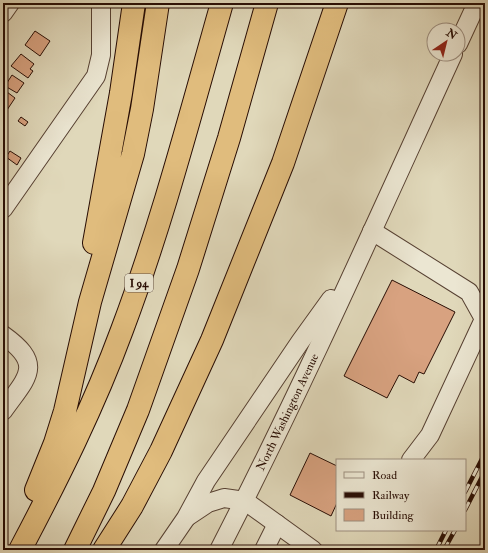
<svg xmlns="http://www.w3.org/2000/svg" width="488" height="553" font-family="'IM FELL Double Pica',serif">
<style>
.building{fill:#d8a280;stroke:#280d04}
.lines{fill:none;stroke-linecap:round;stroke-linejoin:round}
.minor-casing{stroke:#564032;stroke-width:20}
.highway-casing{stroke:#280d04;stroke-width:24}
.minor{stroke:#ebe6d2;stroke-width:18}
.highway{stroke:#e0bc7d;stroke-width:22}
.rail-casing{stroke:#280d04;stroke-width:4.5}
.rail{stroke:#ebe6d2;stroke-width:3;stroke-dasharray:9;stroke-linecap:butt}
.labels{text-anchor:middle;stroke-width:3.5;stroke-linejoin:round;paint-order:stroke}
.shield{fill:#ebe6d2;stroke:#624e42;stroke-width:1}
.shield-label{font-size:11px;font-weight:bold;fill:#280d04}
.street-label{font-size:12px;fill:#280d04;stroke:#ebe6d2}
</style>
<rect width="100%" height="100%" fill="#e0d8ba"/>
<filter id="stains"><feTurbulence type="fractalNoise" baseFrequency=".005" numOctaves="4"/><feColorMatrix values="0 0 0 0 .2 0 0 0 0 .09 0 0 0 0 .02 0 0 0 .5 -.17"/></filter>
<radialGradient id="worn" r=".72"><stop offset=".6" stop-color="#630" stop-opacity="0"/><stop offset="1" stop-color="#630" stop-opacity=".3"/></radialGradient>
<path class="building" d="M35,31L50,41L40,56L25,45Z
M21,54L34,64L30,69L33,71L28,78L11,66Z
M12,75L24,83L17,93L5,86Z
M3,89L15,98L7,110L3,107Z
M21,117L28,122L25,126L18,121Z
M10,151L21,158L17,165L6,157Z
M392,280L455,312L424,374L419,372L414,383L399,375L387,398L344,376Z
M310,453L337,466V503L331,516L290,495Z"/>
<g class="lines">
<g class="minor-casing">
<g id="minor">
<path d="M3,13L10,3"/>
<path d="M458,44L477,3"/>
<path d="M3,209L96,76L101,55V3"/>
<path d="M372,231L469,292L484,319L430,435L411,460"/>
<path d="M3,335C45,365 27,377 3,411"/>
<path d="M187,517L208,503L224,498L245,501L313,550"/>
<path d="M164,550L186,518L206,481L300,342L331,299"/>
<path id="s1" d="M219,550C303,387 377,220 453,54"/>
<path d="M264,550L277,524"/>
</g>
</g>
<g class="highway-casing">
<path id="highway" d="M94,243L121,93L134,3
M36,490L55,443L65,411L90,302L133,154L142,109L158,3
M20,550C58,478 94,406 122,330C162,224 191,112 222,3
M75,550L104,491L138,410L188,269L229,138L267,3
M104,550L132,506L161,451L212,340L283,163L337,3"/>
</g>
<use href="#minor" class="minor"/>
<use href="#highway" class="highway"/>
<g class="rail-casing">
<path id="rail" d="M465,492L485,453
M465,510L485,471
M436,550L446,530
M444,550L455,530"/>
</g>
<use href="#rail" class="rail"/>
</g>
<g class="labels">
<rect class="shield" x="125" y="274" width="28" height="18" rx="3"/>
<g class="shield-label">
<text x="139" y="287">I 94</text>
</g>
<g class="street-label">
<text dy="4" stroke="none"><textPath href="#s1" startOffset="154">North Washington Avenue</textPath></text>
</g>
</g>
<rect width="488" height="553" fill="none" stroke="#e0d8ba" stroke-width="16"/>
<rect x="4" y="4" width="480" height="545" fill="none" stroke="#280d04" stroke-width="2"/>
<rect x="8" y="8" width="472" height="537" fill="none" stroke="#280d04"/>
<rect x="336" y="459" width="130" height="72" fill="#ebe6d2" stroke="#9d8f80"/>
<rect x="344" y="472" width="20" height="6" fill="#ebe6d2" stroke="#9d8f80"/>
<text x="372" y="479" font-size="12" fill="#280d04">Road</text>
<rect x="344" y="492" width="20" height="6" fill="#280d04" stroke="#9d8f80"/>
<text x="372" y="499" font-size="12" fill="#280d04">Railway</text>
<rect x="344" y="509" width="20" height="12" fill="#d8a280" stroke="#9d8f80"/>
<text x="372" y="519" font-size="12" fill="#280d04">Building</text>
<g transform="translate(446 42) rotate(35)"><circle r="19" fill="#ebe6d2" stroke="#9d8f80"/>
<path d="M0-3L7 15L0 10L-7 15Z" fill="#8f2418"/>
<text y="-6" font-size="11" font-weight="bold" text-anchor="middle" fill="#280d04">N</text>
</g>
<rect width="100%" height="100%" filter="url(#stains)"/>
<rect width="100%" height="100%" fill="url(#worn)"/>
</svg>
